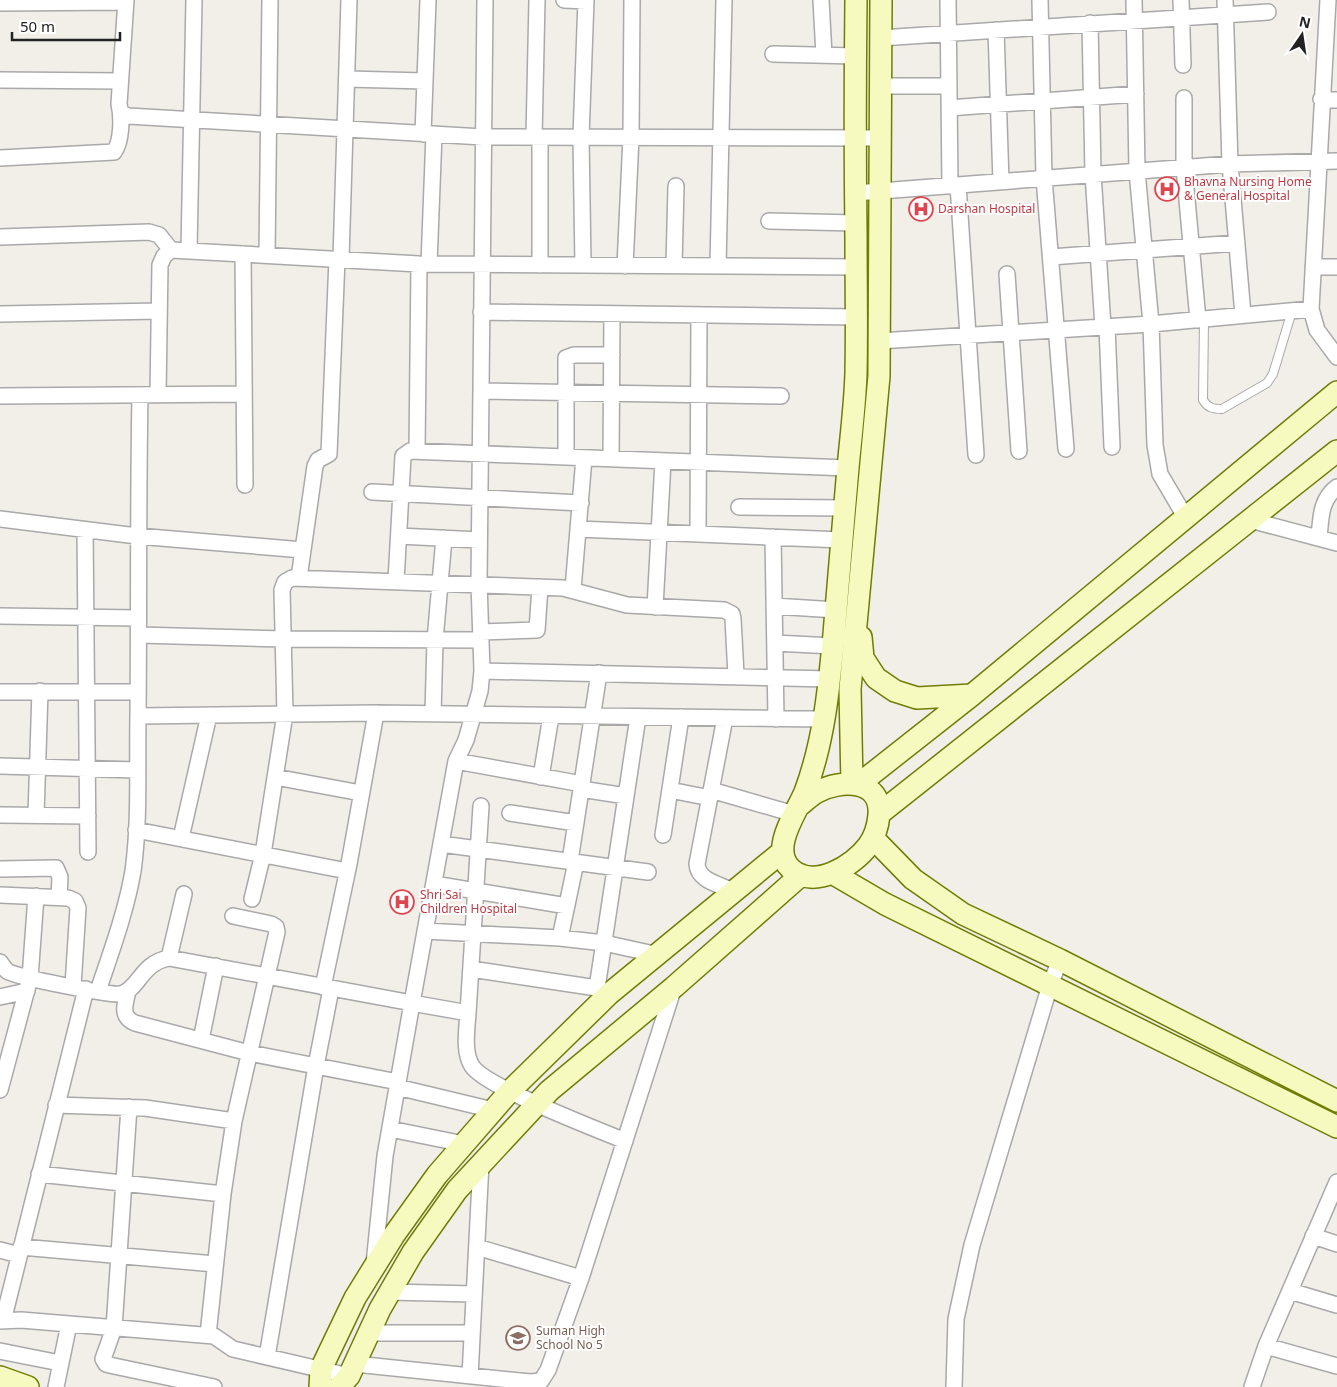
<svg xmlns="http://www.w3.org/2000/svg" width="1337" height="1387" font-family="'Noto Sans',sans-serif">
<style>
.lines{fill:none;stroke-linecap:round;stroke-linejoin:round}
.lane-casing{stroke:#a9a9a9;stroke-width:10}
.street-casing{stroke:#a9a9a9;stroke-width:18}
.secondary-casing{stroke:#707d05;stroke-width:24}
.lane{stroke:#fff;stroke-width:8}
.street{stroke:#fff;stroke-width:15}
.secondary{stroke:#f7fabf;stroke-width:21}
.labels{text-anchor:middle;stroke-width:4;stroke-linejoin:round;paint-order:stroke}
.health-label{font-size:12px;fill:#be3a42;stroke:#fff;text-anchor:start}
.education-label{font-size:12px;fill:#785e54;stroke:#fff;text-anchor:start}
</style>
<rect width="100%" height="100%" fill="#f2efe9"/>
<g class="lines">
<g class="lane-casing">
<path id="lane" d="M1204,319L1203,400C1208,408 1213,409 1222,409L1267,383L1273,374L1292,311"/>
</g>
<g class="street-casing">
<path id="street" d="M485,0L479,583L482,671L480,691L466,740L456,761L412,1003L468,1013C467,1029 463,1052 472,1066C485,1087 597,1129 625,1141
M564,0L586,1
M821,0L824,55
M948,0L950,186
M1040,0L1044,178L1066,449
M1134,0L1137,171L1151,324L1155,445L1160,474L1186,518
M1181,0L1183,65
M1225,0L1230,164L1243,315
M1328,0L1311,309L1317,330L1337,357
M0,3L126,2
M1090,23L1093,174L1103,327
M996,30L1001,182
M881,38L1268,12
M773,54L855,56
M347,79L425,81
M0,80L120,81
M881,86H949
M1184,98V167L1198,320
M1321,99L1337,100
M949,108L1136,94
M121,113L128,116L483,137L881,138
M423,134L428,0
M534,137L537,0
M0,158L114,152C122,141 122,117 119,104L126,0
M958,185L976,455
M855,193L1230,164L1337,161
M769,221L856,223
M0,237L149,232L159,235L171,250
M189,250L194,0
M243,254L245,485
M267,255L270,0
M1051,257L1237,243
M341,259L349,0
M429,264L434,134
M540,265V137
M583,265L581,137L586,0
M625,266L631,137L632,0
M674,266L676,186
M718,266L724,0
M1313,267H1337
M1007,274L1019,451
M481,312L856,317
M0,314L159,311
M1107,327L1112,447
M879,341L1151,324L1311,309
M481,391L781,396
M158,394L160,265L164,256L171,250L419,264L856,267
M0,396L244,394
M417,451L419,264
M566,457V358L574,355H612
M611,459L612,314
M372,492L581,503
M739,507L845,508
M0,519L137,536L303,550
M1250,520L1337,543
M578,529L842,540
M85,530L88,852
M698,534L699,315
M399,536L479,540
M773,537L776,719
M1319,538C1321,518 1320,500 1337,487
M299,578L315,466L318,460L329,454L337,259
M396,581L403,456L410,451L848,468
M573,589L584,458
M774,606L836,610
M655,607L663,461
M0,616L138,618
M481,632L537,630L540,587
M139,635L284,639L481,640
M775,643L833,646
M482,671L830,679
M0,692H138
M433,714L435,640L444,538
M138,716L376,713L825,719
M725,718L697,864C698,881 719,884 733,891
M456,761L582,784
M0,766L137,770
M275,777L361,793
M541,777L551,716
M581,789L626,796
M670,790L710,798
M711,790L794,814
M510,813L576,823
M0,815L88,816
M36,815L40,691
M136,830L347,871
M663,835L681,717
M181,838L209,715
M441,844L648,872
M570,861L599,673
M0,869L56,868L60,877L59,897
M434,884L567,906
M0,895L68,898L75,901L78,908L73,986
M252,899L263,854L285,714L282,590L285,582L292,578L563,588L627,605L724,610L732,614L733,619L736,675
M425,931L560,938L604,943L654,954
M560,938L576,862
M169,958L184,894
M0,962C2,965 5,969 7,971C16,977 112,996 121,994C139,989 141,963 169,958L412,1003L385,1156L374,1264
M471,969L597,988L604,992
M323,987L349,864L376,713
M597,988L638,717
M98,991C111,952 126,912 133,871C140,820 137,767 138,716C139,609 138,502 140,395
M128,991C125,1004 120,1017 135,1023L249,1053L398,1082
M0,997L27,991
M468,1013L481,806
M201,1040L216,966
M397,1087L493,1110
M0,1090L30,978L36,896
M56,1105L145,1108L234,1121
M129,1107L114,1328L103,1359L106,1364L114,1366L214,1387
M390,1129L464,1144
M39,1174L223,1194
M1313,1236L1337,1244
M21,1247L215,1264
M477,1247L581,1278
M0,1250L19,1255
M1290,1291L1337,1305
M390,1292L474,1294
M0,1321L21,1320L214,1336L233,1349L349,1376
M3,1321L86,989
M369,1333H472
M208,1335L223,1194L234,1121L277,932L276,927L271,924L233,916
M1266,1346L1337,1366
M0,1351L60,1363
M267,1357L316,1066L331,989
M355,1364L530,1382L541,1381L548,1370L581,1278L674,987
M470,1376L481,1163
M56,1387L69,1324
M954,1387L956,1319L972,1245L1050,985L1060,960
M1252,1387L1266,1346L1337,1182"/>
</g>
<g class="secondary-casing">
<path id="secondary" d="M861,637L863,658L876,678L895,691L917,698L972,695
M852,784L850,689L879,376L881,0
M859,784L972,695L1337,392
M800,805C805,801 811,795 817,792C841,779 882,779 879,815C878,826 874,838 868,846C853,866 814,890 791,869C769,849 797,812 805,792C824,741 829,688 834,634C839,579 843,523 848,468C851,436 855,405 856,373C857,329 856,284 856,239C855,160 855,80 856,0
M879,814L1337,451
M873,838L913,879L963,914L1060,960L1337,1101
M832,873L885,904L1337,1127
M0,1377L28,1387
M320,1387L321,1369L355,1298L394,1235L437,1175L510,1091L609,994L783,851
M339,1387L349,1376L380,1309L413,1252L457,1190L549,1091L674,987L801,875"/>
</g>
<use href="#lane" class="lane"/>
<use href="#street" class="street"/>
<use href="#secondary" class="secondary"/>
</g>
<defs>
<g id="hospital-ring" transform="scale(1.25)"><circle r="9.5" fill="#fff" stroke="#e0444e" stroke-width="1.5"/><path d="M-5-5h3v3.5h4V-5h3V5h-3V1.5h-4V5h-3Z" fill="#e0444e"/></g>
<g id="school-ring" transform="scale(1.25)"><circle r="9.5" fill="#fff" stroke="#8d6e63" stroke-width="1.5"/><path d="M0-5L7-2L0 1L-7-2ZM-4 1L0 2.5L4 1V4Q0 6-4 4Z" fill="#8d6e63"/></g>
</defs>
<g fill-rule="evenodd">
<use href="#hospital-ring" x="1167" y="189"/>
<use href="#hospital-ring" x="921" y="209"/>
<use href="#hospital-ring" x="402" y="902"/>
<use href="#school-ring" x="518" y="1338"/>
</g>
<g class="labels">
<g class="health-label">
<text x="1184" y="186">Bhavna Nursing Home<tspan x="1184" dy="14">&amp; General Hospital</tspan></text>
<text x="938" y="213">Darshan Hospital</text>
<text x="420" y="899">Shri Sai<tspan x="420" dy="14">Children Hospital</tspan></text>
</g>
<g class="education-label">
<text x="536" y="1335">Suman High<tspan x="536" dy="14">School No 5</tspan></text>
</g>
</g>
<g transform="translate(1302 35) rotate(13)" stroke="#ffffff" stroke-width="4" paint-order="stroke">
<path d="M0-4L9 19L0 12L-9 19Z" fill="#222222"/>
<text y="-8" font-size="14" font-weight="bold" text-anchor="middle" fill="#222222">N</text>
</g>
<path d="M12 32v8h108v-8" fill="none" stroke="#222222" stroke-width="2.5"/>
<text x="20" y="32" font-size="15" fill="#222222" stroke="#ffffff" stroke-width="4" paint-order="stroke">50 m</text>
</svg>
